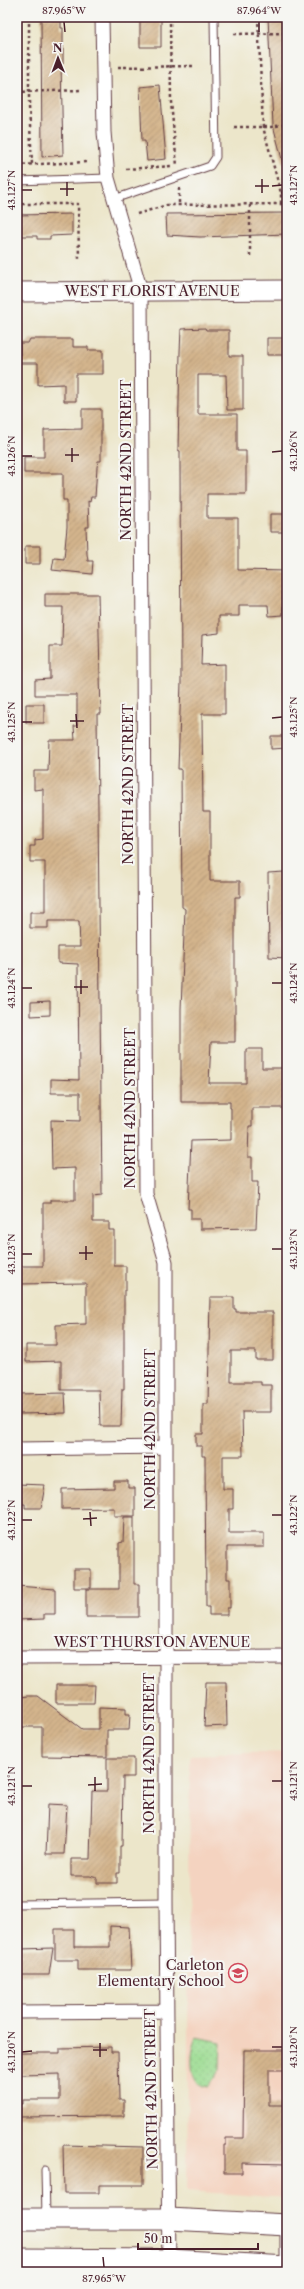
<svg xmlns="http://www.w3.org/2000/svg" width="304" height="2289" font-family="'Libre Caslon Text',serif">
<style>
.built{fill:#f4d3c0}
.grass{fill:url(#grass-dots);stroke:#737e5e}
.building{fill:url(#building-hatch)}
.lines{fill:none;stroke-linecap:round;stroke-linejoin:round}
.lane-casing{stroke:#623d43;stroke-width:9}
.street-casing{stroke:#623d43;stroke-width:15}
.secondary-casing{stroke:#623d43;stroke-width:21}
.primary-casing{stroke:#623d43;stroke-width:23}
.path{stroke:#623d43;stroke-width:2.5;stroke-dasharray:3 3;stroke-linecap:butt}
.lane{stroke:#fff;stroke-width:7}
.street{stroke:#fff;stroke-width:13}
.secondary{stroke:#fff;stroke-width:19}
.primary{stroke:#fff;stroke-width:21}
.ticks{fill:none;stroke:#4a1f2b;stroke-width:1.5}
.labels{text-anchor:middle;stroke-width:4;stroke-linejoin:round;paint-order:stroke}
.street-label{font-size:14px;fill:#4a1f2b;stroke:#f6f6f2}
.poi-label{font-size:14px;fill:#4a1f2b;stroke:#f6f6f2;text-anchor:end}
.neatline{fill:none;stroke:#4a1f2b;stroke-width:1.5}
.ticks-label{font-size:10px;text-anchor:middle;fill:#4a1f2b}
</style>
<defs>
<pattern id="grass-dots" width="8" height="8" patternUnits="userSpaceOnUse"><rect width="8" height="8" fill="#9cdc92"/><path d="M2 2h.1M6 6h.1" fill="none" stroke="#88bc7e" stroke-width="1.8" stroke-linecap="round"/></pattern>
<pattern id="building-hatch" width="6" height="6" patternUnits="userSpaceOnUse"><rect width="6" height="6" fill="#d4b58d"/><path d="M-1 1l2-2M0 6l6-6M5 7l2-2" fill="none" stroke="#ae9373"/></pattern>
</defs>
<rect width="100%" height="100%" fill="#f6f6f2"/>
<filter id="ink" filterUnits="userSpaceOnUse"><feTurbulence type="fractalNoise" baseFrequency=".025" numOctaves="2"/><feDisplacementMap in="SourceGraphic" scale="8" xChannelSelector="R" yChannelSelector="G"/><feConvolveMatrix kernelMatrix="1 2 1 2 8 2 1 2 1" color-interpolation-filters="sRGB"/></filter>
<filter id="wash" filterUnits="userSpaceOnUse"><feTurbulence type="fractalNoise" baseFrequency=".012" numOctaves="4" result="noise"/><feDisplacementMap in="SourceGraphic" scale="16" xChannelSelector="R" yChannelSelector="G"/><feGaussianBlur stdDeviation="0.9" result="paint"/><feColorMatrix in="noise" values="0 0 0 0 0 0 0 0 0 0 0 0 0 0 0 0 0 1.4 0 .05"/><feComposite in="paint" operator="in"/></filter>
<g filter="url(#wash)">
<rect width="100%" height="100%" fill="#ece6ca"/>
<path class="built" d="M287,1752V2198L187,2191L190,1755Z"/>
<path class="grass" d="M197,2037L221,2042L220,2069L208,2087C187,2086 190,2050 197,2037Z"/>
<g id="blocks">
<path class="building" d="M41,17H61V28H63V64H61L63,155L42,157Z
M140,17H161V47H140Z
M268,17H287V163H283L273,125Z
M160,85L166,159L147,161L145,141H142L140,87Z
M287,213V234L200,237L167,235L166,214Z
M72,214V235L50,236V239H37V236H17V215Z
M205,328L206,330H229V356H243V410H227L226,375H198V414H237V451H246V494H207V518H238V570L287,571V587H283V615L269,616L268,605H239V616H219V633L202,635L201,665L225,664V714H202L203,812H210V881H240V897H235V1042H211L209,1083H246V1049H262V1068H287V1108H252V1126H249L248,1157H252V1182H258L256,1228L200,1229V1219H191V1209H188L191,1141L231,1140V1108H230V1102H181V1009L185,909L182,907L181,769H178L181,683L180,463V451L178,450L180,352L181,329Z
M267,338H286L285,355H267Z
M30,339H73V347H88V350H103V374H76V401H64V384L38,385V363H20V343H28Z
M82,409H101V461H98L97,467L95,497H91L90,502L88,501L89,527H86L87,554L88,561H93L92,574L52,570L54,558L64,559L67,527V500H63V473H24V457H44V430L82,429Z
M270,514H285L286,532H270Z
M25,546H40V564H25Z
M45,594H98L101,714H97L102,1195L93,1196V1222H109V1230H114V1266H126V1290H124V1389H122L121,1426H100L99,1390H61V1361L26,1362V1345H56V1325L86,1324V1283L17,1284V1266H43V1203H50V1200H75V1168L52,1169L51,1120L80,1121V1093H51V1079L79,1080L78,964L58,963V947H80L79,921H48V928H30V912H45V862H30V846H35V840L43,839V789L34,790V771H48L49,740H75L74,726H77V695H35V680L50,679V646H62L63,607H45Z
M26,704H44V723H26Z
M271,736H287V748L271,749Z
M284,872L287,894V958L269,957L268,873Z
M50,1001V1015L31,1016V1002Z
M210,1297H234V1309H236V1312H273V1360H256V1351H231V1382H261V1385H271V1412H242L243,1456H223V1489H233V1509H229V1533H264V1547H227V1579H230V1608H227V1615H209V1607H206L205,1456H202V1446H196V1434H203V1404H208Z
M65,1393L66,1413L19,1414V1394Z
M114,1481H128V1488H135V1516H114V1508L62,1509V1489L114,1488Z
M17,1484L45,1485L41,1508H25V1504H17Z
M124,1517H134V1584H139V1617H86V1589H119V1543L123,1542Z
M74,1569H91V1588H74Z
M17,1586L55,1589V1614H44V1619L17,1620Z
M206,1682H226L227,1726L204,1727Z
M56,1685H95L94,1703H56Z
M28,1696H38L82,1729H99V1707L126,1708V1714H130L129,1730H107V1757L42,1756V1727H21V1697Z
M107,1758H134V1777H123L122,1846H120V1873H117V1883H97V1878L90,1876H71V1859H90L92,1791H107Z
M48,1804L67,1805L64,1854H46Z
M110,1926L129,1927L131,1970H78V1960H55V1929H74V1947H110Z
M53,1948L49,1975H17V1955H21V1949Z
M111,2047V2052H118L119,2100H124V2116L17,2117V2104H23V2100H60V2074L21,2075V2071H19L18,2053H60V2048Z
M244,2050H287V2070H269V2105H287V2164L242,2163V2173H224V2145H226V2138H243Z
M63,2145L143,2147V2185H99V2193H64Z"/>
</g>
</g>
<g filter="url(#ink)">
<use href="#blocks" fill-opacity="0" stroke="#623d43" stroke-width="1"/>
<g class="lines">
<g class="lane-casing">
<path id="lane" d="M17,181L108,178
M114,199L210,166L216,157L214,17
M17,1904L166,1902
M45,2170L46,2217
M284,2226V2266"/>
</g>
<g class="street-casing">
<path id="street" d="M102,17L104,132L108,178L141,291L146,1194L166,1262V1902L169,2272
M17,1449L166,1447
M17,1658L287,1657
M17,2012L166,2011"/>
</g>
<g class="secondary-casing">
<path id="secondary" d="M17,292L287,290"/>
</g>
<g class="primary-casing">
<path id="primary" d="M17,2219H169L287,2225
M17,2259L169,2260L287,2267"/>
</g>
<path class="path" d="M29,17V106L32,164
M170,17L171,102L177,166
M258,17L263,127L281,193V204
M234,34L287,33
M118,67L195,66
M17,92L82,90
M234,127H271L287,124
M17,165L87,162
M126,169L172,166
M179,188V205
M281,193L287,191
M250,205V259
M17,207L20,204H78L79,259
M137,214L167,205L287,204"/>
<use href="#lane" class="lane"/>
<use href="#street" class="street"/>
<use href="#secondary" class="secondary"/>
<use href="#primary" class="primary"/>
</g>
</g>
<path class="ticks" d="M64,22L65,32M259,22V32M262,179V193M67,182V196M255,186H269M272,186L282,185M60,189H74M22,190H32M72,448V462M272,452L282,451M65,455H79M22,456H32M76,714L77,728M272,718L282,717M70,721H84M22,722H32M81,980V994M272,983H282M74,987H88M22,988H32M86,1246V1260M272,1249H282M79,1253H93M22,1254H32M90,1512L91,1526M272,1515H282M83,1519L97,1518M22,1520H32M95,1777V1791M272,1781H282M88,1785L102,1784M22,1786H32M100,2043V2057M272,2047H282M93,2050H107M22,2052L32,2051M103,2257L104,2267"/>
<defs>
<g id="school-ring" transform="scale(1)"><circle r="9.5" fill="#f6f6f2" stroke="#d1495b" stroke-width="1.5"/><path d="M0-5L7-2L0 1L-7-2ZM-4 1L0 2.5L4 1V4Q0 6-4 4Z" fill="#d1495b"/></g>
</defs>
<g fill-rule="evenodd">
<use href="#school-ring" x="238" y="1973"/>
</g>
<g class="labels">
<g class="street-label">
<text x="152" y="296">WEST FLORIST AVENUE</text>
<text transform="translate(126 460) rotate(-90)" y="5">NORTH 42ND STREET</text>
<text transform="translate(128 784) rotate(-90)" y="5">NORTH 42ND STREET</text>
<text transform="translate(130 1108) rotate(-90)" y="5">NORTH 42ND STREET</text>
<text transform="translate(150 1429) rotate(-90)" y="5">NORTH 42ND STREET</text>
<text x="152" y="1647">WEST THURSTON AVENUE</text>
<text transform="translate(149 1753) rotate(-90)" y="5">NORTH 42ND STREET</text>
<text transform="translate(151 2089) rotate(-91)" y="5">NORTH 42ND STREET</text>
</g>
<g class="poi-label">
<text x="224" y="1970">Carleton<tspan x="224" dy="16">Elementary School</tspan></text>
</g>
</g>
<rect width="304" height="2289" fill="none" stroke="#f6f6f2" stroke-width="44"/>
<g transform="translate(58 58) rotate(359)" stroke="#f6f6f2" stroke-width="3" paint-order="stroke">
<path d="M0-3L7 15L0 10L-7 15Z" fill="#4a1f2b"/>
<text y="-6" font-size="11" font-weight="bold" text-anchor="middle" fill="#4a1f2b">N</text>
</g>
<path d="M138 2243v6h120v-6" fill="none" stroke="#4a1f2b" stroke-width="2"/>
<text x="144" y="2243" font-size="12" fill="#4a1f2b" stroke="#f6f6f2" stroke-width="3" paint-order="stroke">50 m</text>
<rect x="22" y="22" width="260" height="2245" class="neatline"/>
<g class="ticks-label">
<text x="64" y="14">87.965°W</text>
<text x="259" y="14">87.964°W</text>
<text transform="translate(293 185) rotate(-90)" y="4">43.127°N</text>
<text transform="translate(11 190) rotate(-90)" y="4">43.127°N</text>
<text transform="translate(293 451) rotate(-90)" y="4">43.126°N</text>
<text transform="translate(11 456) rotate(-90)" y="4">43.126°N</text>
<text transform="translate(293 717) rotate(-90)" y="4">43.125°N</text>
<text transform="translate(11 722) rotate(-90)" y="4">43.125°N</text>
<text transform="translate(293 983) rotate(-90)" y="4">43.124°N</text>
<text transform="translate(11 988) rotate(-90)" y="4">43.124°N</text>
<text transform="translate(293 1249) rotate(-90)" y="4">43.123°N</text>
<text transform="translate(11 1254) rotate(-90)" y="4">43.123°N</text>
<text transform="translate(293 1515) rotate(-90)" y="4">43.122°N</text>
<text transform="translate(11 1520) rotate(-90)" y="4">43.122°N</text>
<text transform="translate(293 1781) rotate(-90)" y="4">43.121°N</text>
<text transform="translate(11 1786) rotate(-90)" y="4">43.121°N</text>
<text transform="translate(293 2047) rotate(-90)" y="4">43.120°N</text>
<text transform="translate(11 2052) rotate(-90)" y="4">43.120°N</text>
<text x="104" y="2282">87.965°W</text>
</g>
</svg>
